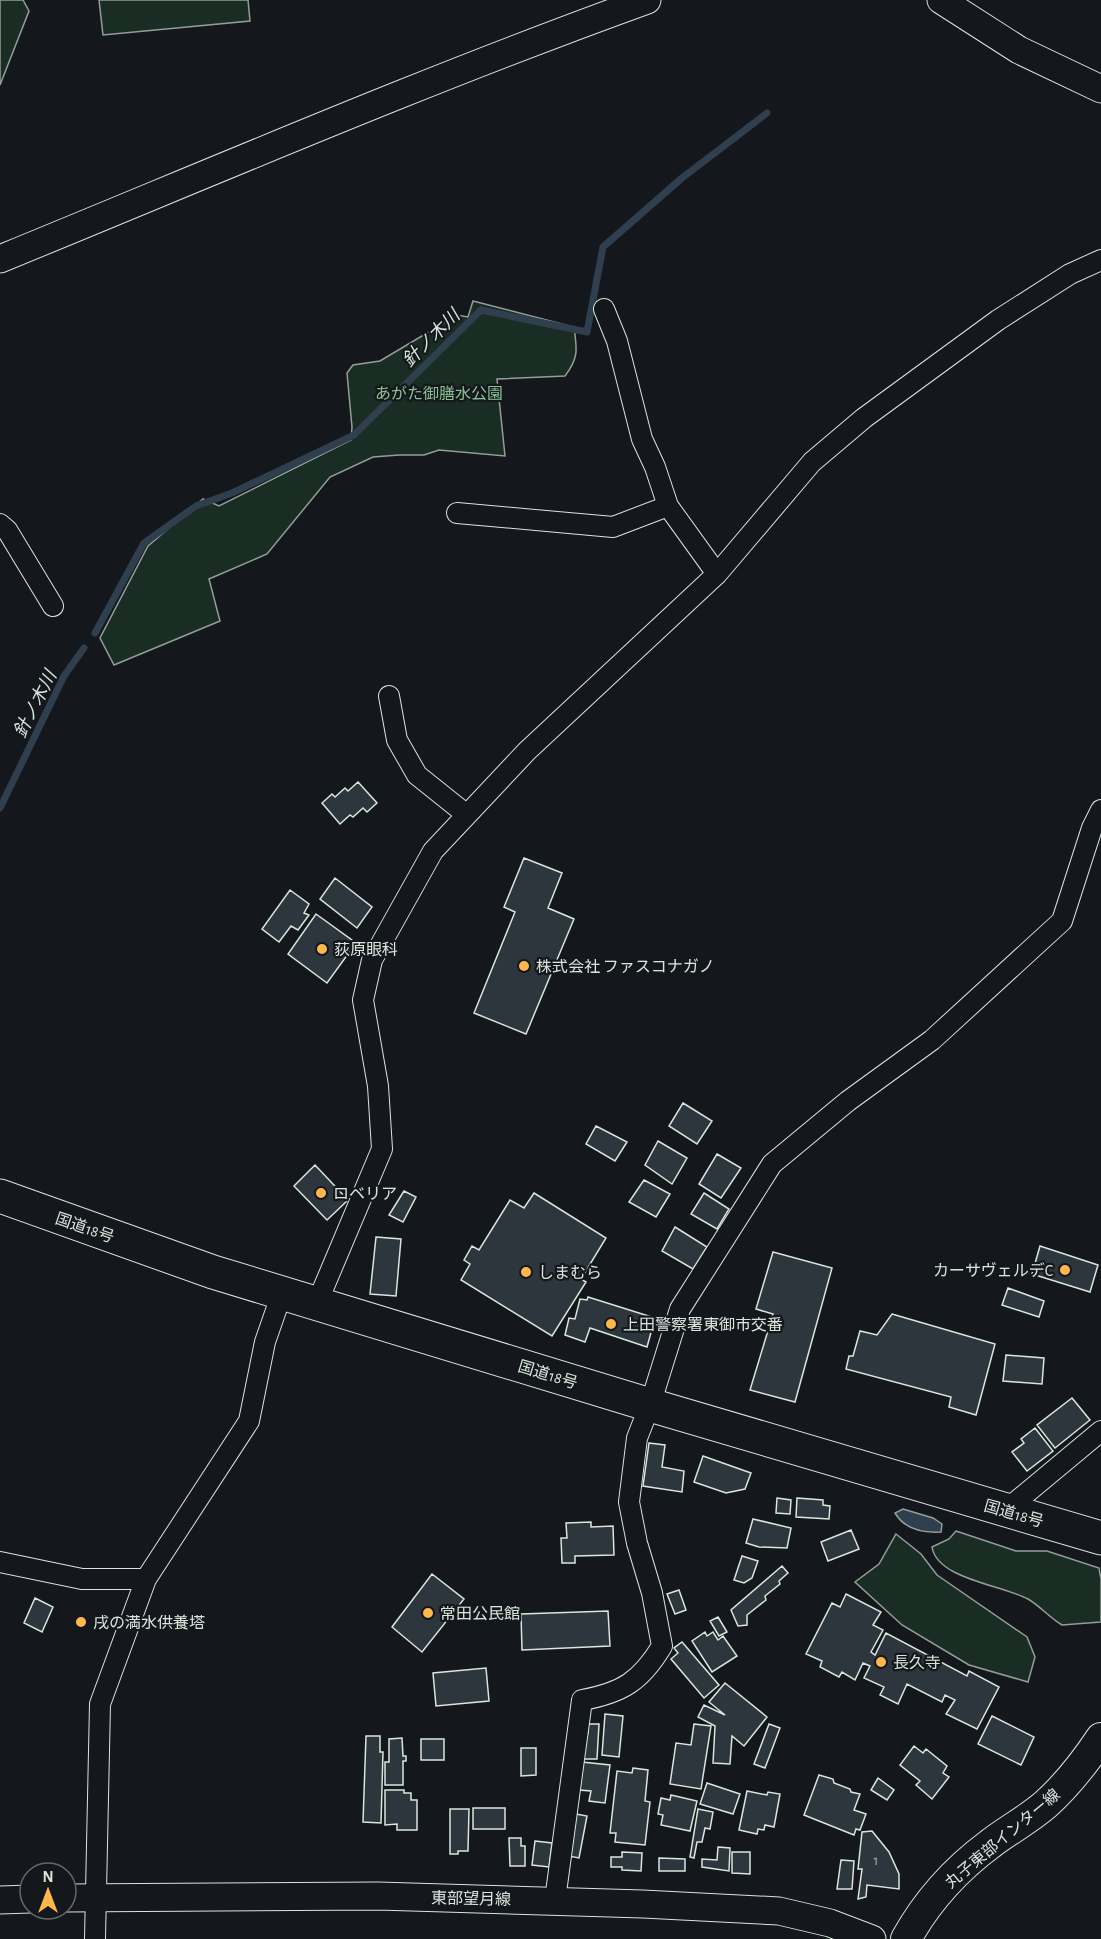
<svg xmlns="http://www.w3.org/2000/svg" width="1101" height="1939" font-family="'Alegreya Sans','Noto Sans JP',sans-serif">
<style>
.green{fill:#1a2d24;stroke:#939e99;stroke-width:1.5}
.water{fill:#2f3f4d;stroke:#939e99;stroke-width:1.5}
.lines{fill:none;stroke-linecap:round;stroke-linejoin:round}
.stream{stroke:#2f3f4d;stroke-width:7}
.building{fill:#2c363c;stroke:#d8e6dc;stroke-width:1.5}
.street-casing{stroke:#d8e6dc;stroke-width:22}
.secondary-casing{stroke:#d8e6dc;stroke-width:29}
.primary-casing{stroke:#d8e6dc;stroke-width:32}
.highway-casing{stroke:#d8e6dc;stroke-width:35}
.street{stroke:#14181c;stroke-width:20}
.secondary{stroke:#14181c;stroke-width:27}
.primary{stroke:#14181c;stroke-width:30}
.highway{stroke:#14181c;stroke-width:33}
.poi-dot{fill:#ffb74d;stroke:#14181c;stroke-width:2}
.labels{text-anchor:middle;stroke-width:4.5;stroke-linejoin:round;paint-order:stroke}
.number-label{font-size:14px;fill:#adbab4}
.park-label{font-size:16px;fill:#8ac095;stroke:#14181c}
.poi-label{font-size:16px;fill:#d8e6dc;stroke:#14181c;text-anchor:start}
.street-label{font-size:16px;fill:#d8e6dc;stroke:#14181c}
.water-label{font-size:18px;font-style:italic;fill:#d8e6dc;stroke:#14181c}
</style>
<rect width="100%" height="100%" fill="#14181c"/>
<path class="green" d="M0,0H23L29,11L0,85Z
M99,0H248L250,21L103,35Z
M473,301L574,327C577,349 579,358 565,376L497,379L505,456L439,450L424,455H399L373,457L330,477L267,554L209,579L220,621L114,665L100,638L148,546L203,499L219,506L351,440L352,427L347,373L353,365L380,361L457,315L468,317Z
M956,1531L1016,1551H1047L1099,1568L1101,1579V1622L1062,1625C1050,1618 1040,1606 1028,1599C1002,1585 937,1579 932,1547L949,1539Z
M896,1534L921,1554L937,1575L1027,1637L1035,1657L1028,1682L969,1665L902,1625L855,1582L879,1564Z"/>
<path class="water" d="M903,1509L933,1518L942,1524L941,1532C923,1533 905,1530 895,1513Z"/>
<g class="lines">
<path class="stream" d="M95,633L144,543L196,506L232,493L354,435L481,310L587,332L603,247L682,178L767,113
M0,808L64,676L84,648"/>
</g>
<path class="building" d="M358,782L377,803L367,812L363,808L353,817L350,815L340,824L322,803L332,794L335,797L345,788L348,791Z
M524,858L562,873L548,908L574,919L526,1034L474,1013L515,912L504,907Z
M335,878L372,907L357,928L320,899Z
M290,890L309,904L304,913L309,915L298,930L291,926L279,942L262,929Z
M316,914L356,943L327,983L288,954Z
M683,1103L712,1121L697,1144L669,1126Z
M596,1126L627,1142L615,1161L586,1144Z
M658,1141L687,1158L672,1184L645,1165Z
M717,1154L741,1168L721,1198L699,1184Z
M315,1165L348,1200L327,1220L294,1186Z
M644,1180L670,1194L656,1217L629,1202Z
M404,1191L416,1197L403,1222L389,1215Z
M534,1193L606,1238L581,1279L586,1282L552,1336L461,1280L470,1264L464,1260L472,1246L479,1250L510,1200L524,1208Z
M704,1193L729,1209L717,1229L691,1214Z
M675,1227L707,1247L693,1269L662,1251Z
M376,1237L401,1239L396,1296L370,1294Z
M1040,1246L1098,1265L1090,1292L1032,1274Z
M773,1252L832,1268L795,1402L750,1390L773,1314L756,1309Z
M1008,1288L1044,1301L1039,1317L1002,1305Z
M588,1297L655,1318L647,1347L590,1328L585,1342L565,1335L569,1318L575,1319L580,1299L587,1300Z
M892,1314L995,1344L976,1415L949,1407L951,1397L846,1369L849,1356H853L860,1331L877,1335Z
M1006,1355L1044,1358L1042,1384L1003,1381Z
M1072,1398L1090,1420L1055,1448L1037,1425Z
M1035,1428L1053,1451L1027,1471L1012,1452L1024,1443L1021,1439Z
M649,1443L665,1445L662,1467L684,1471L682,1492L643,1486Z
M703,1456L751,1473L745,1489L726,1493L694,1482Z
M777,1498L791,1500L790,1514L776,1513Z
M797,1498L823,1500V1505L830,1506L829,1519L796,1517Z
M753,1519L791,1528L787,1548L759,1547L746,1543Z
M591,1522V1527L613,1526L614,1555L575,1556V1563H562L561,1538H567L566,1523Z
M851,1530L859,1549L828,1561L821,1542Z
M742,1556L758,1561L752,1578L744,1583L734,1580Z
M782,1566L788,1573L779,1581L780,1584L765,1596L766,1600L747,1615V1625L738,1626L731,1610Z
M432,1574L464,1599L422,1652L392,1627Z
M679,1590L686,1610L675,1614L667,1594Z
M846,1594L881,1612L873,1625L883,1630L871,1652L875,1655L886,1633L967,1676L969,1671L999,1687L977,1729L946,1714L955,1700L945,1695L942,1702L907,1684L898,1704L880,1695L884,1687L864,1678L870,1666L863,1663L855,1680L842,1672L839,1677L820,1667L822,1661L806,1654L832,1603L840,1607Z
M35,1598L53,1607L42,1632L24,1623Z
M608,1611L610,1646L522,1650L521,1614Z
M718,1617L727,1632L719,1636L710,1621Z
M705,1632L707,1636L713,1632L718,1640L723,1636L737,1656L712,1672L692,1641Z
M682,1642L719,1685L704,1698L671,1659L678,1653L674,1648Z
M486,1668L489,1701L436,1706L433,1673Z
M725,1683L767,1717L744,1746L732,1736L730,1764L713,1763L715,1726L698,1717L704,1705L725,1715L709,1702Z
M605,1714L623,1716L619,1757L602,1755Z
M992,1716L1034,1737L1021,1765L978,1744Z
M588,1724H599L597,1759H582V1733H588Z
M694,1724L711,1726L701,1789L670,1784L676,1743L691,1745Z
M769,1724L780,1728L765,1768L754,1764Z
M366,1736H380V1752H383L381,1823L363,1822Z
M402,1738L403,1756H406V1761H403V1785H385V1762H389V1739Z
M421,1739H444V1760H421Z
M914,1746L923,1753L926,1749L947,1766L943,1773L949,1777L932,1799L916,1785L920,1781L900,1765Z
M521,1748H536V1775L521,1776Z
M582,1762L610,1765L605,1803L589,1801L591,1791L579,1790Z
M633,1768L648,1770L645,1801L650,1802L645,1845L615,1842L616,1833H610L617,1771L632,1773Z
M819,1775L833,1779L834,1783L850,1789L851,1792L860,1794L854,1810L866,1814L860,1830L856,1829L854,1835L804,1815Z
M878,1778L894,1790L887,1800L871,1790Z
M707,1783L740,1794L733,1814L700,1804Z
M385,1790H404V1793H411V1800H417V1830H397V1824L385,1825Z
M747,1791L767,1795L768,1792L780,1794L774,1827L765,1825L764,1830L758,1829L757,1834L739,1830Z
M671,1795L697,1801L690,1831L661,1825L663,1815L658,1814L661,1798L670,1800Z
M473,1808H505V1829H473Z
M450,1809H469L468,1851H458V1854H450Z
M698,1809L713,1812L710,1829L705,1828L702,1842H697L694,1858L690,1857Z
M576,1814L587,1816L579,1858L568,1856Z
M872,1831L889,1852L899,1874V1889L867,1885L866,1897L858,1899L862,1869H858L862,1832Z
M509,1838H521V1846H525V1866H510Z
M535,1841L552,1843L549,1867L532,1865Z
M718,1847L730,1848L729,1871L702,1867V1859L717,1860Z
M622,1852L642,1853L641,1871L622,1870V1867H611V1857H622Z
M732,1852H750V1874L732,1873Z
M659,1858L685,1859V1871H659Z
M841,1860L854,1861L852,1889H837Z"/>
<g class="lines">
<g class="street-casing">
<path id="street" d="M604,309L617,341L642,439L655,467L668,506L717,574
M457,513L613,527L668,506
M0,524L7,530L53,606
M389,696L397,740L417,775L467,815
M317,1303L382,1149L378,1086L363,1000L372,960L433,851L527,751L717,574L812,462L864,418L998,320L1070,274L1101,260
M1006,1510L1101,1431
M0,1562L82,1579H146
M555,1900L582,1700C622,1693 641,1681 662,1646L652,1593L637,1543L629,1502L637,1438L650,1405L680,1309L772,1164L848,1101L932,1040L1062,921L1092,828L1101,810
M95,1939L100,1704L146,1579L249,1421L265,1342L282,1293"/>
</g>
<g class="secondary-casing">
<path id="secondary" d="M941,0L1019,50L1101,89
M0,259C215,171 428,79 647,0
M66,1898L378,1896L643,1904L779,1911L830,1923L872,1939
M0,1900L30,1899"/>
</g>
<g class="primary-casing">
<path id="primary" d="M906,1939C927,1901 955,1870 990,1844C1008,1830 1029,1819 1046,1804C1067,1785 1085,1762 1101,1738"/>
</g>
<g class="highway-casing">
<path id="highway" d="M0,1196L213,1272L650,1405L1101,1538"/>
</g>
<use href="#street" class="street"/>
<use href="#secondary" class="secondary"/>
<use href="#primary" class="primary"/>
<use href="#highway" class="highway"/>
</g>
<g class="poi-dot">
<circle cx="322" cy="949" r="6"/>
<circle cx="524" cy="966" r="6"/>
<circle cx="321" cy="1193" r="6"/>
<circle cx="1065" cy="1270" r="6"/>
<circle cx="526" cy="1272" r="6"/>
<circle cx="611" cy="1324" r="6"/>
<circle cx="428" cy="1613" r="6"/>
<circle cx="81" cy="1622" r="6"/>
<circle cx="881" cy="1662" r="6"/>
</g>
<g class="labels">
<g class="number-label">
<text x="876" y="1865">1</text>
</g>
<g class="park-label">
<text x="439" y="399">あがた御膳水公園</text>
</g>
<g class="poi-label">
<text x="334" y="955">荻原眼科</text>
<text x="536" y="972">株式会社 ファスコナガノ</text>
<text x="333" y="1199">ロベリア</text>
<text x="1053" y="1276" text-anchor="end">カーサヴェルデC</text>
<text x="538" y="1278">しまむら</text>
<text x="623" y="1330">上田警察署東御市交番</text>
<text x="440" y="1619">常田公民館</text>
<text x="93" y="1628">戌の満水供養塔</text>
<text x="893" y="1668">長久寺</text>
</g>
<g class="street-label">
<text transform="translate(85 1227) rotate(19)" y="6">国道18号</text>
<text transform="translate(548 1374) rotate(17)" y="6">国道18号</text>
<text transform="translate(1014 1513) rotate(16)" y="6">国道18号</text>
<text transform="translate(1002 1838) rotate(-40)" y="6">丸子東部インター線</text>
<text transform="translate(471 1898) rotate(1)" y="6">東部望月線</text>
</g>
<g class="water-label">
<text transform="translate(431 338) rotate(-45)" y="6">針ノ木川</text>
<text transform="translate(35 704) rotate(-63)" y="6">針ノ木川</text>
</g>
</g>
<g transform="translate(48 1891)"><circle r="28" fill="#14181c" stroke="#626a69" stroke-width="1.5"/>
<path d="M0-4.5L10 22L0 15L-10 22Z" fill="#ffb74d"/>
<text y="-9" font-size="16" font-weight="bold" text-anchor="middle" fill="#d8e6dc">N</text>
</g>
</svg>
